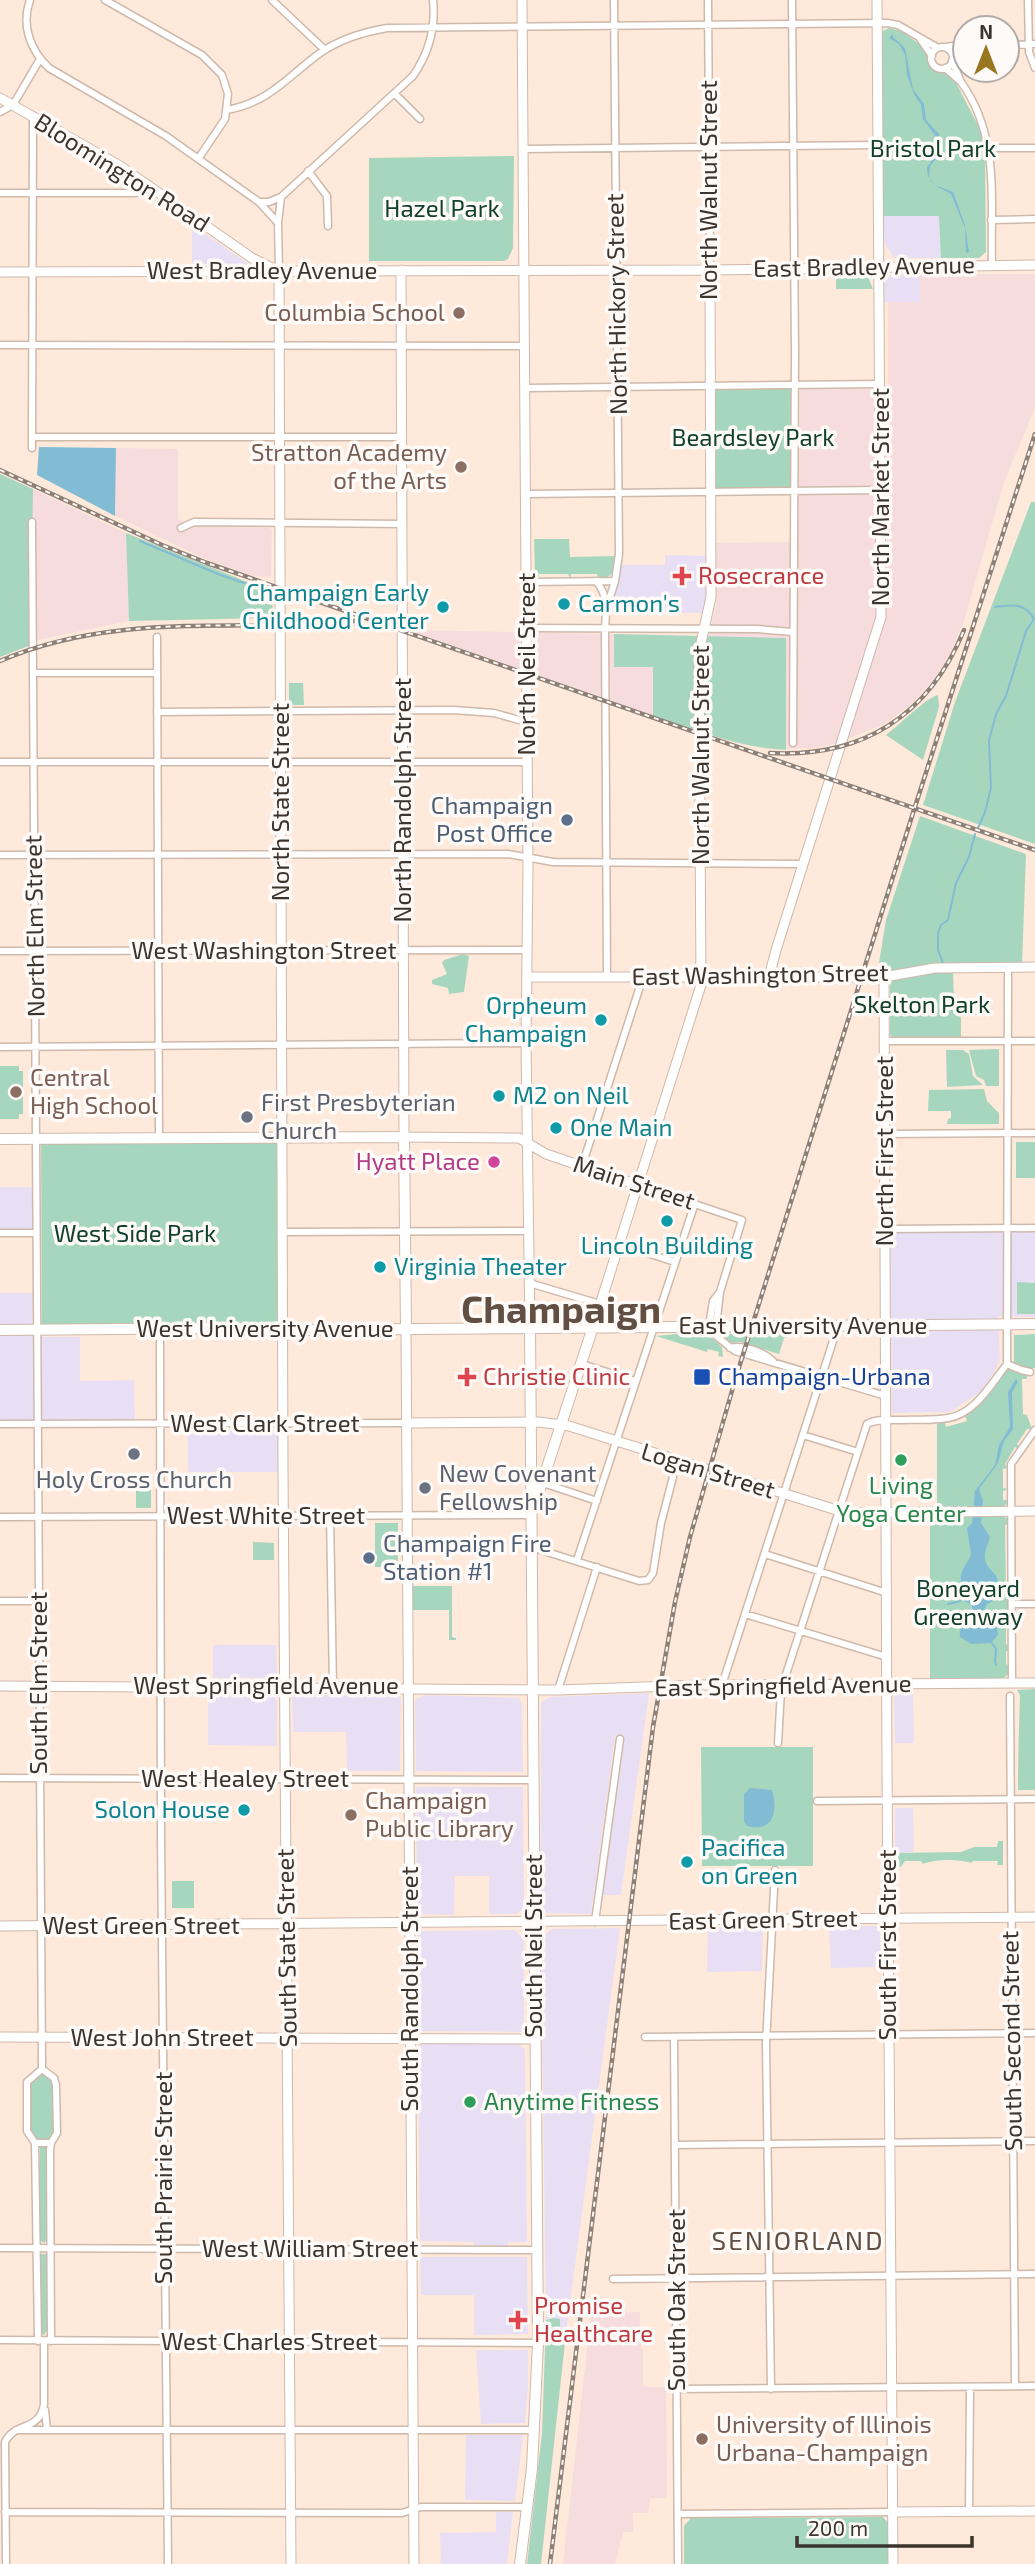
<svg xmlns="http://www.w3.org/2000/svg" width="1035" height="2564" font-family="'Exo 2',sans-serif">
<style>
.commercial{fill:#e9dff4}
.industrial{fill:#f7dcdd}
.green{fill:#a7d6bf}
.water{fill:#82bcd4}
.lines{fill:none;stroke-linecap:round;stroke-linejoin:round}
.stream{stroke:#82bcd4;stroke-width:2}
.street-casing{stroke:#ceb9ab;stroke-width:9}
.secondary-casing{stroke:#ceb9ab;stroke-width:11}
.primary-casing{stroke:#ceb9ab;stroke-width:12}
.street{stroke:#fff;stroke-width:6}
.secondary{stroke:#fff;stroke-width:9}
.primary{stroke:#fff;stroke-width:10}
.rail-casing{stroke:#8e8077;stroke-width:4.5}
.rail{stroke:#fefaf7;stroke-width:2;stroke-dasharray:5;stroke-linecap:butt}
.education-dot{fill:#8d6e63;stroke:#fefaf7;stroke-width:2.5}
.health-dot{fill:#e0444e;stroke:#fefaf7;stroke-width:2.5}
.culture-dot{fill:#0f9aa8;stroke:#fefaf7;stroke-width:2.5}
.service-dot{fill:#5c6f8a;stroke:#fefaf7;stroke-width:2.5}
.worship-dot{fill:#6b7280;stroke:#fefaf7;stroke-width:2.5}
.hotel-dot{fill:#d1479c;stroke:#fefaf7;stroke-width:2.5}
.transit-dot{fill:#1a4fb4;stroke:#fefaf7;stroke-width:2.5}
.leisure-dot{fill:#2e9e5b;stroke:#fefaf7;stroke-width:2.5}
.labels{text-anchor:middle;stroke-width:7;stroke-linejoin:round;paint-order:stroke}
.park-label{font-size:24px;fill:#11402e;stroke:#fefaf7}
.street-label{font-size:24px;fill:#3c342e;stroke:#fefaf7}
.education-label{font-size:24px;fill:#785e54;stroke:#fefaf7;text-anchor:start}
.health-label{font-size:24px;fill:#be3a42;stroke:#fefaf7;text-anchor:start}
.culture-label{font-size:24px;fill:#0d838f;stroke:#fefaf7;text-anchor:start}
.service-label{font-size:24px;fill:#4e5e75;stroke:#fefaf7;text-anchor:end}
.worship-label{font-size:24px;fill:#5b616d;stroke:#fefaf7;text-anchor:start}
.hotel-label{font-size:24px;fill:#b23c85;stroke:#fefaf7;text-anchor:end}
.transit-label{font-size:24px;fill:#164399;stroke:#fefaf7;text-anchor:start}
.leisure-label{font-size:24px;fill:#27864d;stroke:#fefaf7}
.neighbourhood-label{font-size:26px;letter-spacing:2px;fill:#614f43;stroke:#fefaf7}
.town-label{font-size:38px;font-weight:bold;fill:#614f43;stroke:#fefaf7}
</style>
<rect width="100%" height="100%" fill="#fee9da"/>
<path class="commercial" d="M883,216H940L941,258H894L885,244Z
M192,225L249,264H192Z
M920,274L921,302H884L885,282L891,275Z
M665,555L706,556V602L703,613L611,612L622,565H665Z
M0,1187H33V1227L30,1229L0,1230Z
M1035,1231V1317L998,1316L1000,1360L994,1373L979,1393L950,1412L892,1413L890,1232Z
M0,1293H33L32,1337H80V1381L134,1380L135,1420H0Z
M188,1430H279L280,1472H188Z
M213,1645H276L277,1673L273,1677L262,1678H213Z
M894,1691H913L914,1743H895Z
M649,1693L621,1895H601L624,1735L615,1736L591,1914L546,1913L541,1907V1702L550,1697Z
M208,1694H274L277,1698V1746L208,1745Z
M292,1695H399L401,1698L400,1771H347L346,1732H293Z
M425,1695L519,1698L522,1704L523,1772L416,1771L415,1700Z
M416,1787H523L524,1904L521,1911L516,1914H489V1876H455L454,1915L417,1914Z
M913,1808L914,1852L895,1853V1808Z
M829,1926H876L880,1930L881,1967L831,1968Z
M763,1927L762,1971L707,1972L708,1928Z
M620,1928L566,2333H560L554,2318L546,2320L541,1938L552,1929Z
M515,1930L524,1940V2032L418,2031L419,1934L423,1931Z
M420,2044H518L525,2049L527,2242H508L507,2246L474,2245L473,2242L420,2241L418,2045Z
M420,2257H527L528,2334L474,2335V2295H421Z
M476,2350H528V2387L525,2423L481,2424Z
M466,2435H523L515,2501L465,2500Z
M496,2512H513L507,2564H441L440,2533L496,2532Z"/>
<path class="industrial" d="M920,274H1035V408L1004,482L964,621L949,655L931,683L909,706L883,725L831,745L811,748L766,749L704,733L408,630L708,636L716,607L715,543L793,542V494L799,492L800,389L888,388V302H920Z
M116,448L178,449V519L197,526L270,528L272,530L271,577L254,576L203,558L115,516Z
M33,489L126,533L129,621L37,640L32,560Z
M640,2312L641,2349L643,2350V2384L646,2387H666L667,2498H650L648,2513H633V2532H623L615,2564H563L591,2314Z"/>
<path class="green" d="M889,28L901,31L925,48L932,68L948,75L955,81L979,127L985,151L986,252L979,258H941L939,216H883L881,36L883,31Z
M514,156L513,248L508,259L504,261H369V158Z
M836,275H867L873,289H836Z
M794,386L793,488L712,489V387Z
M0,474L33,489L31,645L0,657Z
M1031,502H1035V844L923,805L955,702Z
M126,533L272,592L273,618L129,621Z
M534,539H569L570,557L615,556L612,573L608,577H598L597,574H571L570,579L568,574H539V578L535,577Z
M614,634L786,638V750C740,748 697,730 653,716V667H614Z
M289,683H303L304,705H289Z
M938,695L939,707L923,760L886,735C898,726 927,697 938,695Z
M920,816L1026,854L1022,965L936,964L881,972V963H879L886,920Z
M463,954L469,956L464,992L449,994L448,988L432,984V980L447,974L442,963L444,960Z
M953,971L954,999L961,1000V1037H893L890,1035V986L893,979L905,975Z
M999,1049V1086H986L984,1080L976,1076L969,1050Z
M946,1050H963L969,1054L973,1076L983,1085L947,1087Z
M0,1066H19V1071H23V1114H19V1119H0Z
M984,1089L987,1101L999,1113V1124H947L948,1119L951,1118V1111H928L929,1090Z
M1016,1142H1035V1178H1016Z
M41,1143H277V1328L232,1324L42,1325Z
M1017,1282L1035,1283V1314H1017Z
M699,1332L707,1334L722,1347L723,1357L718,1356L719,1352L708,1349L707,1352L656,1336Z
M719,1334H792V1336L784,1338L779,1354L740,1342L731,1343Z
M1035,1334V1368H1027V1379H1022L1023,1414L1027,1415L1032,1429H1027L1017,1444L1020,1447L1018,1449L1015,1447L1005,1464L1008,1468L1003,1469V1488L1008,1489L1003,1491V1500H1008L1007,1504L1002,1507L937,1508V1424L945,1422L946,1427L967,1421L965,1416L975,1409L1014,1362V1335Z
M136,1473H151V1508H136Z
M1002,1516L1008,1519V1524L1005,1525L1006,1594L1009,1596L1010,1613L1006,1614V1644L1010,1646V1651H1006V1664L1010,1667L1009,1674L1003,1678L930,1679V1518L931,1517Z
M375,1523H398V1567H375Z
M253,1542L274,1543V1560H253Z
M413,1586H452V1637L456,1638V1640H449V1610H413Z
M1035,1689V1790H1018C1018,1758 1019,1727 1020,1695L1017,1690Z
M701,1747H813V1866H702Z
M998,1841H1003V1865H997L998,1861H973L971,1863C959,1859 935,1859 923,1864L921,1861H905L901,1867L893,1865L895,1853L961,1852L974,1847H997Z
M172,1881H194V1908H172Z
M41,2074L47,2075L54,2083V2132L48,2140H37L29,2131V2082L35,2075Z
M40,2146H46L48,2148V2239L44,2243L39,2240Z
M41,2254H46L48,2257V2329L44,2335L40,2332Z
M554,2318L560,2319V2333H566L541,2564H527L542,2434L546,2320Z
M883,2517L888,2523V2564H684V2526L691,2518Z"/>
<path class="water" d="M893,34V37L905,48L913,89L924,104L926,120L939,134L941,153L930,166L929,178L935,185L953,192L965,225L969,252L966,253L965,228L951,194C938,186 927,185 927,167L938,153L940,142L923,119L921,105L914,94L907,75L905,55L899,44L889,38Z
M39,447L116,448L115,516L37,475Z
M1016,1379L1018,1381L1012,1393L1013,1429L1004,1441L998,1463L979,1489L983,1501L981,1523L990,1537C988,1544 984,1551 985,1559C986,1568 994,1571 997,1578C1002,1588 998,1601 987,1604L985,1609L997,1628L998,1635L991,1643L971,1644L960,1637C958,1624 969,1621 973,1610L971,1604L964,1601L966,1593C955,1577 963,1570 971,1555L967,1528L972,1523L975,1491L995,1465L999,1445L1010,1427L1008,1392Z
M750,1788L772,1790C778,1811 774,1833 747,1826L744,1821V1794Z"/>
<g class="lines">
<path class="stream" d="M140,541L218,574L270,592
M978,828L985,812L991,788L989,741L996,714L1006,696L1026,631L1034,619C1025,602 1012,605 995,607
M943,963L938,950V933L941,925L948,920L956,883L969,857L975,834
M948,1604L960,1601
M992,1643L996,1649L995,1661L996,1665"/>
<g class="street-casing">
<path id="street" d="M30,0C21,25 30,50 49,68L166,136L259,202H269L281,197
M105,0L202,55L222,75L228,94L225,119L198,159
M272,0L325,50
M708,0L710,270
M792,0L795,353L793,743
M1028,0L1029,52L1035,68
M1007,45L1035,44
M946,47L965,44
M931 58a11 11 0 1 1 22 0a11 11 0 1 1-22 0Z
M932,56L919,37L938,48
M953,58L965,50
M945,68L961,82L952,61
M961,82C1001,138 990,200 992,265
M395,94L420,119
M227,110C270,102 287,77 320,53C340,39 364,32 387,28L887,23L898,25L919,37
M0,112L13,105L40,59
M990,148H1035
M524,149L877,145
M308,171L327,196L328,226
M0,193H136L144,189L148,184
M259,202L278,223
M991,220L1035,219
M279,271L278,223L281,197L413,76C429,53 436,29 433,0
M0,345L525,346
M526,388L880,384
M32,437H401
M32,448L33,116
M526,494L881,490
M32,522L42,2069
M181,528L194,522L402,524
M596,581C609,596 606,611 605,629L607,977
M526,582L615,581
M607,607L615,581L619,554L614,0
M526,628L757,629L793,632
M157,637L159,1138
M34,673H157
M157,712L454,710L494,713L526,722
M0,762H527
M0,855L508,854L553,862L804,864
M0,951L527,950
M885,1041H1035
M0,1047L526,1043
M884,1134L1035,1133
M582,1166L643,977
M638,1185L742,1220L720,1292L716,1327
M885,1229L1035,1228
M283,1232L528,1231
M0,1233H36
M619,1244L675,1262
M529,1283L600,1304L609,1312L648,1325
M720,1292L713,1301L709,1327L715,1335L735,1351L886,1396
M160,1330L161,1839L168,2564
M730,1348C742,1344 764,1352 773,1361
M582,1364L635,1381
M1007,1364L1021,1370L1030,1372
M0,1424L407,1423
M803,1435L858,1452
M543,1483L597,1501
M330,1515L333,1687
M0,1517L531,1515
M531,1547L639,1581L648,1580L653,1573L661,1523L673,1477
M765,1554L887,1593
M577,1560L695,1203
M0,1601H39
M1012,1604H1035
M745,1614L887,1657
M1012,1683L1011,1464L1035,1430
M722,1685L835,1335
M558,1690L597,1567
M1010,1696L1015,2386
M778,1743L781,1690L867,1424C876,1419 889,1420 899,1420C915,1419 932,1421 948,1418C975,1414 991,1384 1007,1364L1008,968
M0,1778L532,1780
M817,1801L1035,1799
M595,1922L620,1739
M645,2037L1035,2033
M674,2037L678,2564
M35,2143L38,2341
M51,2143H35L27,2131V2082L42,2069L54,2078L56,2085L57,2133L51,2143L50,2150L51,2341
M675,2145L1035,2141
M0,2248L537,2250
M613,2279L1035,2274
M0,2340L538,2343
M678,2389L1035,2386
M771,2389L766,2044L775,1870
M45,2410L47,2430
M16,2430H535
M5,2512L402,2513L421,2507H528
M969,2512L970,2387
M678,2514L892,2512
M6,2564L5,2442C15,2421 40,2432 44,2404V2341"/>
</g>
<g class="secondary-casing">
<path id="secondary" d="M522,0L528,869L526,1043L530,1328
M0,98L120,166L252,258L274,269
M401,270L404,1137L519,1138L546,1154L638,1185
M279,271L283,1470L291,2564
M0,272L710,270L1035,265
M527,977H884L935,968L1035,967
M769,977L776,950L881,617L877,0
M884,977L887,1772L893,2564
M593,1327L701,985L699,652L711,597L710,270
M406,1329L414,2564
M407,1423L539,1422L569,1426L846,1513L1035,1511
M0,1686L558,1690L702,1685L1035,1683
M0,1926L1035,1917
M0,2037L534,2039
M892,2512L1035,2511"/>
</g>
<g class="primary-casing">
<path id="primary" d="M0,1139L404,1137L406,1329
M0,1330L235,1328C256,1331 275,1333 296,1330L1035,1324
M533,1510L593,1327
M520,2564L532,2468L538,2343L530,1328"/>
</g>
<use href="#street" class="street"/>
<use href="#secondary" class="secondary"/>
<use href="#primary" class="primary"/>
<g class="rail-casing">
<path id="rail" d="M0,470L162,545L207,563L1035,850
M0,661C90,622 183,626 279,625C305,625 332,620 359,621
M770,753C862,758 929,716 964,630
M550,2564L653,1727L675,1602L690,1537L736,1377L913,813L1035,434"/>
</g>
<use href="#rail" class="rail"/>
</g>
<g class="education-dot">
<circle cx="459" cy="313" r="7"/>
<circle cx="461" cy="467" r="7"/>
<circle cx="16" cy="1092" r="7"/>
<circle cx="351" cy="1815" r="7"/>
<circle cx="702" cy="2439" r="7"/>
</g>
<g class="health-dot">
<path d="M678.5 565.5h7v7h7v7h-7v7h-7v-7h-7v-7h7z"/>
<path d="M463.5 1366.5h7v7h7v7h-7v7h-7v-7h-7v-7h7z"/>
<path d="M514.5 2309.5h7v7h7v7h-7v7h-7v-7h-7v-7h7z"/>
</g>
<g class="culture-dot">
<circle cx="564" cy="604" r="7"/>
<circle cx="443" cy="607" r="7"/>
<circle cx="601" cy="1020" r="7"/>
<circle cx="499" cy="1096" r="7"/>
<circle cx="556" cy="1128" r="7"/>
<circle cx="667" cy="1221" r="7"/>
<circle cx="380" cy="1267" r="7"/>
<circle cx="244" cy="1810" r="7"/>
<circle cx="687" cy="1862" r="7"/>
</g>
<g class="service-dot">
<circle cx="567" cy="820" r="7"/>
<circle cx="369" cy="1558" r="7"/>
</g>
<g class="worship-dot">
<circle cx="247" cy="1117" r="7"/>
<circle cx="134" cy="1454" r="7"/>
<circle cx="425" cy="1488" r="7"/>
</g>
<circle class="hotel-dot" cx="494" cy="1162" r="7"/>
<rect class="transit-dot" x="693" y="1368" width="18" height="18" rx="3.5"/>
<g class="leisure-dot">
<circle cx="901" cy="1460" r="7"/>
<circle cx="470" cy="2102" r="7"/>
</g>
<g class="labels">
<g class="park-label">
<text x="933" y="157">Bristol Park</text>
<text x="442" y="217">Hazel Park</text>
<text x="753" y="446">Beardsley Park</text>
<text x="922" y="1013">Skelton Park</text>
<text x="135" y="1242">West Side Park</text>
<text x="968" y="1597">Boneyard<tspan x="968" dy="28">Greenway</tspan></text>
</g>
<g class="street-label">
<text transform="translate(122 173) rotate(32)" y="8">Bloomington Road</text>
<text transform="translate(709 190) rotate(-90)" y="8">North Walnut Street</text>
<text transform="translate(864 267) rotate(-1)" y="8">East Bradley Avenue</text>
<text x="262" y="279">West Bradley Avenue</text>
<text transform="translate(617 304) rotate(-91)" y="8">North Hickory Street</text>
<text transform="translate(881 497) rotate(-90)" y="8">North Market Street</text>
<text transform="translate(527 664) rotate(-90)" y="8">North Neil Street</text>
<text transform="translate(701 755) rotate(-90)" y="8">North Walnut Street</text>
<text transform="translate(403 800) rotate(-90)" y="8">North Randolph Street</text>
<text transform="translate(281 802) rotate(-90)" y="8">North State Street</text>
<text transform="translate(35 926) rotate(-91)" y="8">North Elm Street</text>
<text x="264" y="959">West Washington Street</text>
<text transform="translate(760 975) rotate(-1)" y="8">East Washington Street</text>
<text transform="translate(885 1151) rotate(-90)" y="8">North First Street</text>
<text transform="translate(634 1183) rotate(18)" y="8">Main Street</text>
<text x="803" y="1334">East University Avenue</text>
<text x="265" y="1337">West University Avenue</text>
<text x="265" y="1432">West Clark Street</text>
<text transform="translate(708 1471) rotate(17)" y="8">Logan Street</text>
<text x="266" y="1524">West White Street</text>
<text transform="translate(39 1683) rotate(-90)" y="8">South Elm Street</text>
<text x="266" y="1694">West Springfield Avenue</text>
<text transform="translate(783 1686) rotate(-1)" y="8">East Springfield Avenue</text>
<text x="245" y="1787">West Healey Street</text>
<text transform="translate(763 1920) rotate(-1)" y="8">East Green Street</text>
<text x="141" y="1934">West Green Street</text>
<text transform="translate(888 1945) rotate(-90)" y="8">South First Street</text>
<text transform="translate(534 1946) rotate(-90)" y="8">South Neil Street</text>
<text transform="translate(287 1948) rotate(-91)" y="8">South State Street</text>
<text transform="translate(410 1989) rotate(-90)" y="8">South Randolph Street</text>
<text x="162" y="2046">West John Street</text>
<text transform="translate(1012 2041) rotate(-91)" y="8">South Second Street</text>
<text transform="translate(164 2178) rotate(-90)" y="8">South Prairie Street</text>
<text x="310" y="2257">West William Street</text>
<text transform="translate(677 2300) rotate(-90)" y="8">South Oak Street</text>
<text x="269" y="2350">West Charles Street</text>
</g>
<g class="education-label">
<text x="445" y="321" text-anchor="end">Columbia School</text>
<text x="447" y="461" text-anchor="end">Stratton Academy<tspan x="447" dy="28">of the Arts</tspan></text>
<text x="30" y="1086">Central<tspan x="30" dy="28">High School</tspan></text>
<text x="365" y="1809">Champaign<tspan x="365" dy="28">Public Library</tspan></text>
<text x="716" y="2433">University of Illinois<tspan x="716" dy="28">Urbana-Champaign</tspan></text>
</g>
<g class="health-label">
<text x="698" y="584">Rosecrance</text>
<text x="483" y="1385">Christie Clinic</text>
<text x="534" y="2314">Promise<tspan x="534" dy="28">Healthcare</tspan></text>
</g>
<g class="culture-label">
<text x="429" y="601" text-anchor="end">Champaign Early<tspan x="429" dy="28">Childhood Center</tspan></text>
<text x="578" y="612">Carmon's</text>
<text x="587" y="1014" text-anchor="end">Orpheum<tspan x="587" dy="28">Champaign</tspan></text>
<text x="513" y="1104">M2 on Neil</text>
<text x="570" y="1136">One Main</text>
<text x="667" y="1254" text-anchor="middle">Lincoln Building</text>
<text x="394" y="1275">Virginia Theater</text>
<text x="230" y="1818" text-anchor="end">Solon House</text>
<text x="701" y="1856">Pacifica<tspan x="701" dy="28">on Green</tspan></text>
</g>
<g class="service-label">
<text x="553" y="814">Champaign<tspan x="553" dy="28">Post Office</tspan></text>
<text x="383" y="1552" text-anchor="start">Champaign Fire<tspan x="383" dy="28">Station #1</tspan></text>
</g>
<g class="worship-label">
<text x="261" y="1111">First Presbyterian<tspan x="261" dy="28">Church</tspan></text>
<text x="439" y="1482">New Covenant<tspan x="439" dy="28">Fellowship</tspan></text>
<text x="134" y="1488" text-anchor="middle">Holy Cross Church</text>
</g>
<g class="hotel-label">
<text x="480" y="1170">Hyatt Place</text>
</g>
<g class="transit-label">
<text x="718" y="1385">Champaign-Urbana</text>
</g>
<g class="leisure-label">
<text x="901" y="1494">Living<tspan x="901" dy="28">Yoga Center</tspan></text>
<text x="484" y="2110" text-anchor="start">Anytime Fitness</text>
</g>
<g class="neighbourhood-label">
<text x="798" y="2250">SENIORLAND</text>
</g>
<g class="town-label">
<text x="561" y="1323">Champaign</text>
</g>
</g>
<g transform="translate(986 49)"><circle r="33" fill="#fefaf7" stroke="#b0aba7" stroke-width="2"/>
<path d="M0-5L12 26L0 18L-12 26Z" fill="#997620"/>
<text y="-10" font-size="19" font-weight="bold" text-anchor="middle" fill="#3c342e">N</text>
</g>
<path d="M797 2536v10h175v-10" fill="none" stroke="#3c342e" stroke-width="3.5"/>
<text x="808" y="2536" font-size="21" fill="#3c342e" stroke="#fefaf7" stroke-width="5" paint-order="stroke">200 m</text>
</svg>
